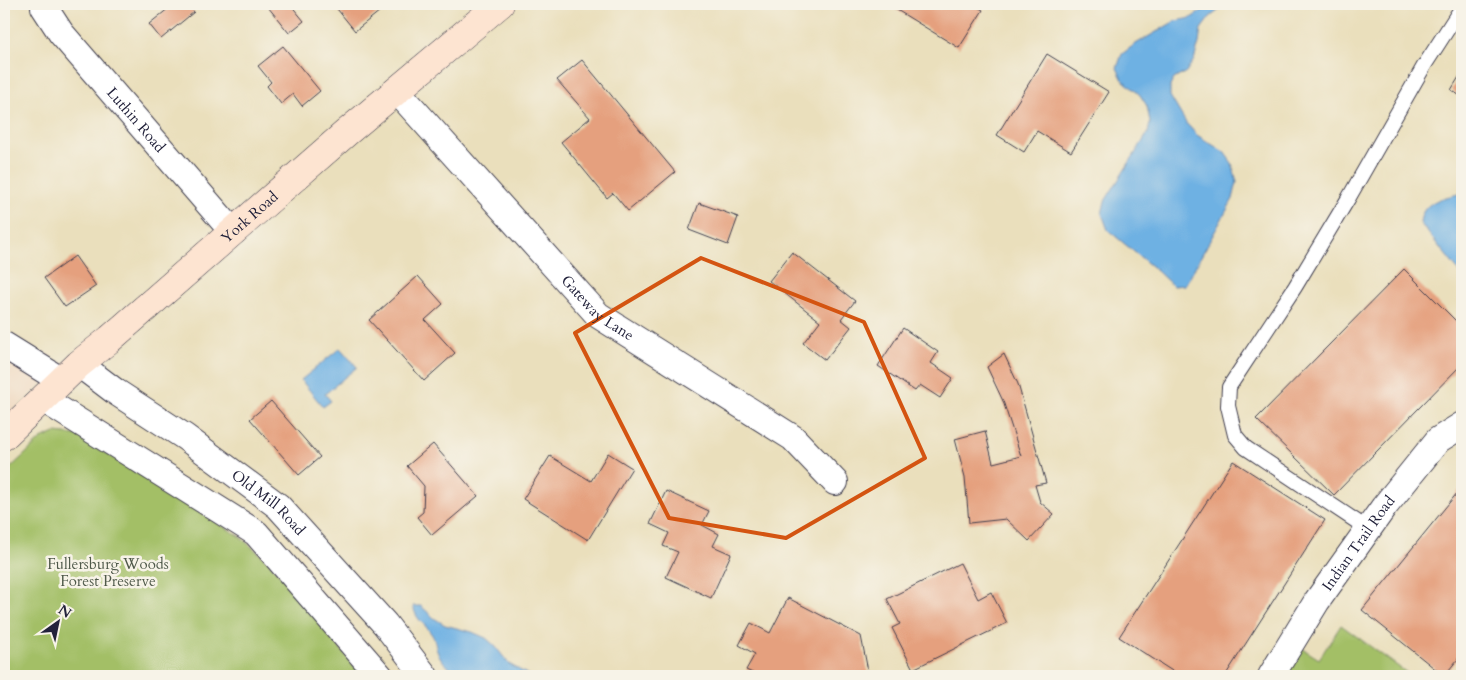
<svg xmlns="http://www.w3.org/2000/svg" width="1466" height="680" font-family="Cardo,serif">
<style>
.built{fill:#efd6bc}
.green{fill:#a3bf66;stroke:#627050}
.water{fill:#6eb1e3;stroke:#486a8f}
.building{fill:#e5a07e}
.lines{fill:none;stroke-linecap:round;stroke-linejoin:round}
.service-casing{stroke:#403e4e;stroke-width:16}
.minor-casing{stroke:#403e4e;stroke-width:28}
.secondary-casing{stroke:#403e4e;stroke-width:29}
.service{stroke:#fff;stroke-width:14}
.minor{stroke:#fff;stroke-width:26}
.secondary{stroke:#fde4d1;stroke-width:28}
.marked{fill:none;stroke:#d45411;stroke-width:4;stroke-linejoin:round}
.labels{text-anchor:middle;stroke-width:5;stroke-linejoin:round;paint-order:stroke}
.street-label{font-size:15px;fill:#22223b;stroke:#f7f3e8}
.park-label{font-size:15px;fill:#4f594a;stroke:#f7f3e8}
</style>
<rect width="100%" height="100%" fill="#f7f3e8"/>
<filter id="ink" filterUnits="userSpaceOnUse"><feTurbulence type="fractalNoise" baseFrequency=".02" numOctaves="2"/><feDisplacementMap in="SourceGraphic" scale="10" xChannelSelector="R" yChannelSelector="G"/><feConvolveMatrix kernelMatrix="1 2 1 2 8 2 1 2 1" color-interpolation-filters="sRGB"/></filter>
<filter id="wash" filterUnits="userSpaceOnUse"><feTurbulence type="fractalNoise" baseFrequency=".0096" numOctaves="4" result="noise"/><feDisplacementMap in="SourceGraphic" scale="20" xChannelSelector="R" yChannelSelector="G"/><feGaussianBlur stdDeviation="1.12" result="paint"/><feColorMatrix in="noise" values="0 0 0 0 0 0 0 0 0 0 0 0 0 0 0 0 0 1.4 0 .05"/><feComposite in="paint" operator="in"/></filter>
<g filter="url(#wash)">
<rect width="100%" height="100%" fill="#eadfbc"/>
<path class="built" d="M4,355L45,381L4,419Z"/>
<path class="green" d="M55,433L76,435L239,536L269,562L303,601L362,676H4V474L41,439Z
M1341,625L1411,676H1281L1300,647L1319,659Z"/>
<path class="water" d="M1212,4H1227L1210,17L1201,29L1199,43L1194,60L1186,72L1174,79L1170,86V96L1186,123L1197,135L1224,152L1232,163L1237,182L1233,199L1185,285L1173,286L1157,271L1108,230L1102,214L1105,201L1148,133L1150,122L1147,106L1140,95L1123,80L1117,68L1122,54L1134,45L1175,21L1191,18Z
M1462,193V275L1420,223C1422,200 1444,198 1462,193Z
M340,348L357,367L325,394L331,401L323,407L301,380Z
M413,606H421L434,618L445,625L472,632L486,638L495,646L509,664L530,676H462C451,670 442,663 437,651C435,644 435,638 430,632C423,621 417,622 413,606Z"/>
<g id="blocks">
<path class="building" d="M174,4H187L194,12L161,39L149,24Z
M271,4H290L304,21L289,33L268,7Z
M333,4H375L380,11L355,31Z
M887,4H972L983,10L959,48Z
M283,46L320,91L302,106L293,94L281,104L267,86L271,82L258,66Z
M1047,54L1109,92L1071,152L1037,131L1024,152L997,135Z
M582,60L675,172L628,211L613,193L607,198L561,142L590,118L557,80Z
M1462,72V97L1451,90Z
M699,203L738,217L728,245L689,230Z
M792,252L855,301L841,319L851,327L825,360L803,343L820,321L769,281Z
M75,256L96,286L65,307L44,278Z
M1404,269L1462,327V364L1334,495L1256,419Z
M418,276L443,304L425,320L455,353L424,381L369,320Z
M903,328L938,352L931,363L953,378L940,398L920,385L915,391L878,366Z
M1004,354L1018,384L1046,483L1035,485L1040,502L1054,514L1029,541L1006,519L969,523L965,477L955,439L985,431L993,463L1021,456L1003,401L987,367Z
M271,401L320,457L299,475L250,419Z
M433,444L478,496L432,535L417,517L423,512L424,486L407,466Z
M608,453L632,468L588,540L523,499L550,456L591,481Z
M1233,461L1325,520L1225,676H1180L1119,637Z
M1462,487V654L1444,676L1362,610Z
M666,491L709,511L702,525L719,534L713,546L731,554L711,598L666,577L678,552L663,546L669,533L650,524Z
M960,563L978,599L991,592L1007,623L913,669L892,628L900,624L887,599Z
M788,598L861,636L869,676H759L746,670L755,654L739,645L751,623L770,633Z"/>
</g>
</g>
<g filter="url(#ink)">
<use href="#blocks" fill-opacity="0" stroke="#403e4e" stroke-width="1"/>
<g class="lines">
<g class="service-casing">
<path id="service" d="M1368,529L1246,448L1235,435L1228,406L1229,387L1295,287L1348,199L1424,66L1462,7"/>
</g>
<g class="minor-casing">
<g id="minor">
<path id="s1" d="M45,4L44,7L61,33L233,232"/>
<path id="s2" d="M397,91L598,315L793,438L835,482"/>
<path d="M4,345L62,381"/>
<path id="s3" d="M79,364L116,392L185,437L278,506L385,624L425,676"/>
<path d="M43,399L256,533L380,676"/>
<path id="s4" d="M1271,676L1317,601L1384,507L1438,440L1462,425"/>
</g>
</g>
<g class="secondary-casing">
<g id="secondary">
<path id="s5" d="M4,436L79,364L110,339L346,133L500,4"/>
</g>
</g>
<use href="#service" class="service"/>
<use href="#minor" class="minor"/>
<use href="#secondary" class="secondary"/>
</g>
</g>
<path class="marked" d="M701,258L864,322L925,458L786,538L669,518L575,333Z"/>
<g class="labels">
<g class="street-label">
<text dy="5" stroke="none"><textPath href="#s1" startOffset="149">Luthin Road</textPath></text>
<text dy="5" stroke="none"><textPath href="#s5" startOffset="329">York Road</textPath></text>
<text dy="5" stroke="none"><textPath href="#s2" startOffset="296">Gateway Lane</textPath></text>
<text dy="5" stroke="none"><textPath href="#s3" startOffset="235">Old Mill Road</textPath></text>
<text dy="5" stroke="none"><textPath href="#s4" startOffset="159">Indian Trail Road</textPath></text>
</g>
<g class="park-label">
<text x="108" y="569">Fullersburg Woods<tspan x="108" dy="17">Forest Preserve</tspan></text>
</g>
</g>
<rect width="1466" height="680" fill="none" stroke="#f7f3e8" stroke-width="20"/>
<g transform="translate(58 622) rotate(33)" stroke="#f7f3e8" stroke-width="4" paint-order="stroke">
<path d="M0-4L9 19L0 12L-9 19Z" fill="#22223b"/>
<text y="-8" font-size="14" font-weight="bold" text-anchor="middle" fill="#22223b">N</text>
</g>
</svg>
